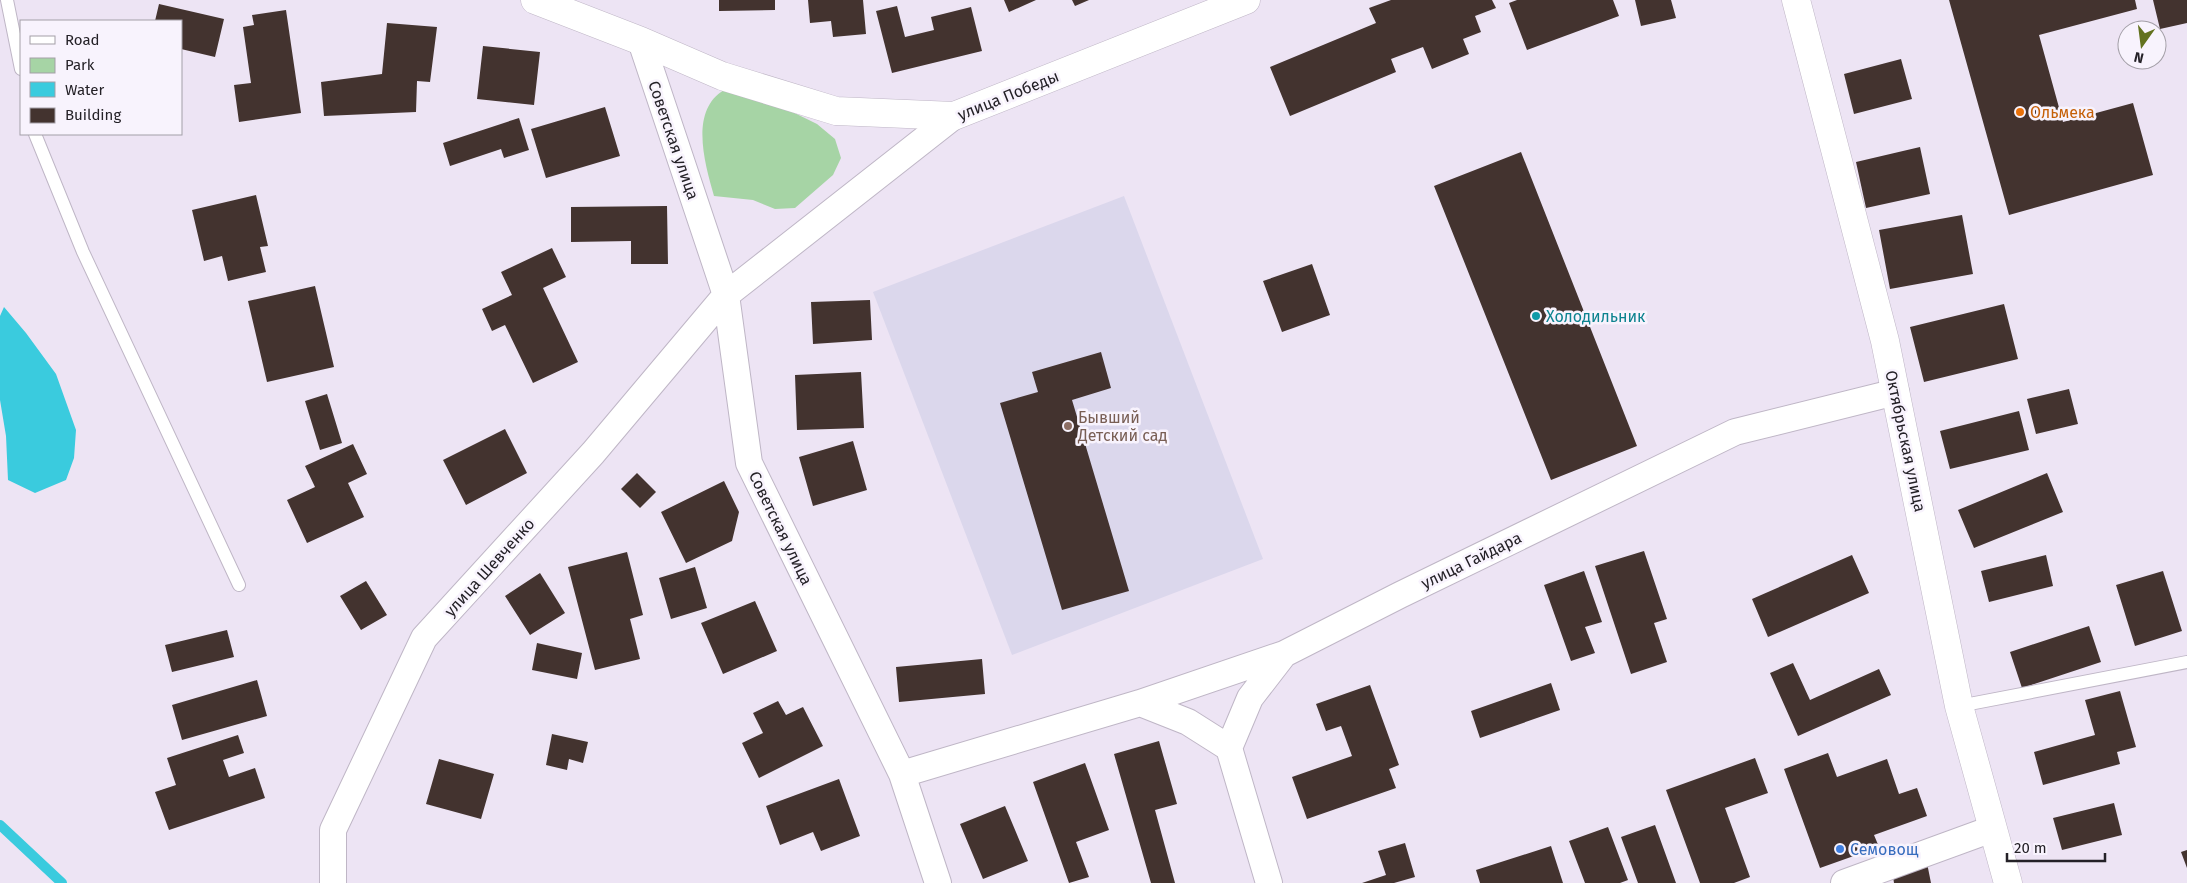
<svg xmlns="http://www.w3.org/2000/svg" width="2187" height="883" font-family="'Fira Sans',sans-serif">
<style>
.education{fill:#dbd7ec}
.green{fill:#a6d4a5}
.water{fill:#3acbde}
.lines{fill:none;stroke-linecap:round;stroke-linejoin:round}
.stream{stroke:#3acbde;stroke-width:10}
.building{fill:#43332f}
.service-casing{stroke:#bfb6c6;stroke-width:14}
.minor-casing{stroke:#bfb6c6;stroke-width:28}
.tertiary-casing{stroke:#bfb6c6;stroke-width:29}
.service{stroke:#fff;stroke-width:12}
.minor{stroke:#fff;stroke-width:26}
.tertiary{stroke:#fff;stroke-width:28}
.food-dot{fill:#e8710a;stroke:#f8f3fd;stroke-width:2}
.culture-dot{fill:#0f9aa8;stroke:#f8f3fd;stroke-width:2}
.education-dot{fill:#8d6e63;stroke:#f8f3fd;stroke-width:2}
.shop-dot{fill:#3f7fe0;stroke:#f8f3fd;stroke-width:2}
.labels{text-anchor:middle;stroke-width:5;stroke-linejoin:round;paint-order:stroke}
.street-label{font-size:16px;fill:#242127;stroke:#f8f3fd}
.food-label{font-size:16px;fill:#c56008;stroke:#f8f3fd;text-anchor:start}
.culture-label{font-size:16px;fill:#0d838f;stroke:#f8f3fd;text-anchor:start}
.education-label{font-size:16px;fill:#785e54;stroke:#f8f3fd;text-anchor:start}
.shop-label{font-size:16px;fill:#366cbe;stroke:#f8f3fd;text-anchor:start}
</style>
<rect width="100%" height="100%" fill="#ede4f4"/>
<path class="education" d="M1124,196L1263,559L1012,655L873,292Z"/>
<path class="green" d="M724,90L760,96L817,124L835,139L841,158L833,175L795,208L775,209L753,200L714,196C705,164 689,111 724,90Z"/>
<path class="water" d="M4,307L26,333L56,374L76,430L74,458L66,480L35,493L8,480L6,436L0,400V316Z"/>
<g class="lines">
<path class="stream" d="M0,825L62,883"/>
</g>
<path class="building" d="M719,0H775V10L719,11Z
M808,0H863L866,34L833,37L831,21L810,23Z
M1004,0H1036L1009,12Z
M1072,0H1089L1075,6Z
M1391,0H1492L1496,8L1475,16L1481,32L1463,39L1469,54L1432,69L1423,47L1391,59L1396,72L1290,116L1270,67L1376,23L1369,8Z
M1517,0H1613L1619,16L1527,50L1509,3Z
M1635,0H1671L1676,18L1641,26Z
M1949,0H2135L2137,9L2039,35L2063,122L2133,103L2153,175L2009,215Z
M2153,0H2187V23L2160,29Z
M159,4L224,19L215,57L181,49V21H155Z
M897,6L905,37L934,30L931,17L971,7L982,51L892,73L876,11Z
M286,10L301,113L239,122L234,85L251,83L243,27L254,25L252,15Z
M387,23L437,27L430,82L417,81L416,112L324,116L321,82L382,74Z
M483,46L540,52L534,105L477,99Z
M1901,59L1912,99L1854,114L1844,74Z
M605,107L620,156L546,178L531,129Z
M519,118L529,150L504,158L501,149L450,166L443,143Z
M1920,147L1930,194L1866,208L1856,162Z
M1521,152L1637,446L1551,480L1434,186Z
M256,195L268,246L260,247L266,272L228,281L222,256L204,261L192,210Z
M667,206L668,264H631V241L571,242V207Z
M1962,215L1973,274L1890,289L1879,230Z
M552,248L566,277L543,288L578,362L533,383L505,325L492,331L482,309L512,295L501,272Z
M1312,264L1330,315L1282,332L1263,281Z
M315,286L334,367L267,382L248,301Z
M870,300L872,340L813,344L811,302Z
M2004,304L2018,359L1924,382L1910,327Z
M1101,352L1111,388L1072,400L1129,591L1062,610L1000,403L1038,392L1032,372Z
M861,372L864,428L797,430L795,375Z
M2069,389L2078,424L2036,434L2027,399Z
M327,394L342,443L320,450L305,401Z
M2019,411L2029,450L1950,469L1940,431Z
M505,429L527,473L466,505L443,460Z
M853,441L867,490L813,506L799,457Z
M353,444L367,474L348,483L364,517L307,543L287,500L315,487L305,466Z
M637,473L656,492L640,508L621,489Z
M2047,473L2063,512L1974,548L1958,510Z
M724,481L739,512L732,541L686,563L661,512Z
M1644,551L1667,619L1654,623L1667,662L1631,674L1595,566Z
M627,552L643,615L630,619L640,659L595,670L568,567Z
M1852,555L1869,593L1768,637L1752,599Z
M2046,555L2053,586L1989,602L1981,571Z
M695,567L707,608L671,619L659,578Z
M1584,571L1602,622L1585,627L1595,653L1571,661L1544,585Z
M2163,571L2182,631L2135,646L2116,585Z
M540,573L565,613L530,635L505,596Z
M366,581L387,615L361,630L340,596Z
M755,601L777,651L723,674L701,623Z
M2089,626L2101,662L2022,688L2010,652Z
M227,630L234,657L172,672L165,645Z
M537,643L582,653L577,679L532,670Z
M982,659L985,694L899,702L896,667Z
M1793,663L1810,700L1879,669L1891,695L1798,736L1770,673Z
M257,680L267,716L182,740L172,705Z
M1551,683L1560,710L1480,738L1471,711Z
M1370,685L1399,765L1389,769L1396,788L1307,819L1292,777L1352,756L1341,726L1326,731L1316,704Z
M2120,691L2136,747L2117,752L2120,764L2043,785L2034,752L2095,735L2085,700Z
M778,701L786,715L803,707L823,746L759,778L742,743L763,733L753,713Z
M552,734L588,742L583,763L569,759L567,770L546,765Z
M238,735L244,753L223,760L229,777L255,768L265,798L169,830L155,792L176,785L167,758Z
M1159,741L1177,804L1155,810L1175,883H1151L1114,754Z
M1828,753L1837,777L1887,759L1899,794L1917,788L1927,816L1874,835L1879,847L1820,868L1784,769Z
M1755,758L1768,793L1725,808L1750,877L1734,883H1700L1666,790Z
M439,759L494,774L481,819L426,804Z
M1085,763L1109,830L1076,842L1089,877L1069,883L1033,782Z
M839,779L860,836L821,851L813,832L780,845L766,806Z
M2114,803L2122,835L2062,850L2053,818Z
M1005,806L1028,861L983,879L960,824Z
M1655,825L1676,883H1638L1621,837Z
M1608,827L1628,880L1620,883H1585L1569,841Z
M1405,843L1415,877L1394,883H1362L1386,875L1378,851Z
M1551,846L1563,883H1480L1476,870Z
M2187,850V868L2181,852Z
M1927,863L1931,883H1894L1892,870Z"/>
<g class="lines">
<g class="service-casing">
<path id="service" d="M7,0L21,69
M35,134L83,252L239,585
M1959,706L2187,662"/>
</g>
<g class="minor-casing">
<path id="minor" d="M641,41L726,295L749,463L902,774L938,883
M1140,703L1284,654
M902,774L1140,703L1188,722L1229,748
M333,883V830L424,638L593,453L726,295L954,116
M1269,883L1229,748L1250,698L1284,654L1400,595L1735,432L1896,392
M1844,883L1992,829"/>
</g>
<g class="tertiary-casing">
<path id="tertiary" d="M535,0L641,41L722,76L836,111L954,116L1246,0
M1796,0L1885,341L1959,706L2008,883"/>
</g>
<use href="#service" class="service"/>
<use href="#minor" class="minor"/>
<use href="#tertiary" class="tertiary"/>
</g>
<circle class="food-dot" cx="2020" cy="112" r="5"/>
<circle class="culture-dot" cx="1536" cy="316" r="5"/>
<circle class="education-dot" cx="1068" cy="426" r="5"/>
<circle class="shop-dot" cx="1840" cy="849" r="5"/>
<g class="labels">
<g class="street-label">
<text transform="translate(1008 95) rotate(-22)" y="6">улица Победы</text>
<text transform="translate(674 140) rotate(71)" y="6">Советская улица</text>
<text transform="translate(1906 441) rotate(78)" y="6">Октябрьская улица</text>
<text transform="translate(781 528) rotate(64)" y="6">Советская улица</text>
<text transform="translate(1471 560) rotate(-26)" y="6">улица Гайдара</text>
<text transform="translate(489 567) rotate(-48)" y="6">улица Шевченко</text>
</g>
<g class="food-label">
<text x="2030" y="118">Ольмека</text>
</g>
<g class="culture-label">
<text x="1546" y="322">Холодильник</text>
</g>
<g class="education-label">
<text x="1078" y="423">Бывший<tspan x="1078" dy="18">Детский сад</tspan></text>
</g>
<g class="shop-label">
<text x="1850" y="855">Семовощ</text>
</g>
</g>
<rect x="20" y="20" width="162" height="115" fill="#f8f3fd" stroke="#a39fa7"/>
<rect x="30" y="36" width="25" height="8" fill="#ffffff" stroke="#a39fa7"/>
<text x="65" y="45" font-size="15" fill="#242127">Road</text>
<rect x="30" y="58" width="25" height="15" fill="#a6d4a5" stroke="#a39fa7"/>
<text x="65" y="70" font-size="15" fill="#242127">Park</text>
<rect x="30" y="82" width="25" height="15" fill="#3acbde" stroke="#a39fa7"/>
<text x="65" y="95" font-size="15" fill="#242127">Water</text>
<rect x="30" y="108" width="25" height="15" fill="#43332f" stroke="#a39fa7"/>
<text x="65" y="120" font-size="15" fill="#242127">Building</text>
<g transform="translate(2142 45) rotate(194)"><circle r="24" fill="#f8f3fd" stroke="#a39fa7"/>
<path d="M0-4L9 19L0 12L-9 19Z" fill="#63721f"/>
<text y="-8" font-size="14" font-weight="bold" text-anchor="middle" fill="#242127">N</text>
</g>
<path d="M2007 853v8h98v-8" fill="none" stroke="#242127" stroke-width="2.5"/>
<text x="2014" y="853" font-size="15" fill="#242127" stroke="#f8f3fd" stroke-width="4" paint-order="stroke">20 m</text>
</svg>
